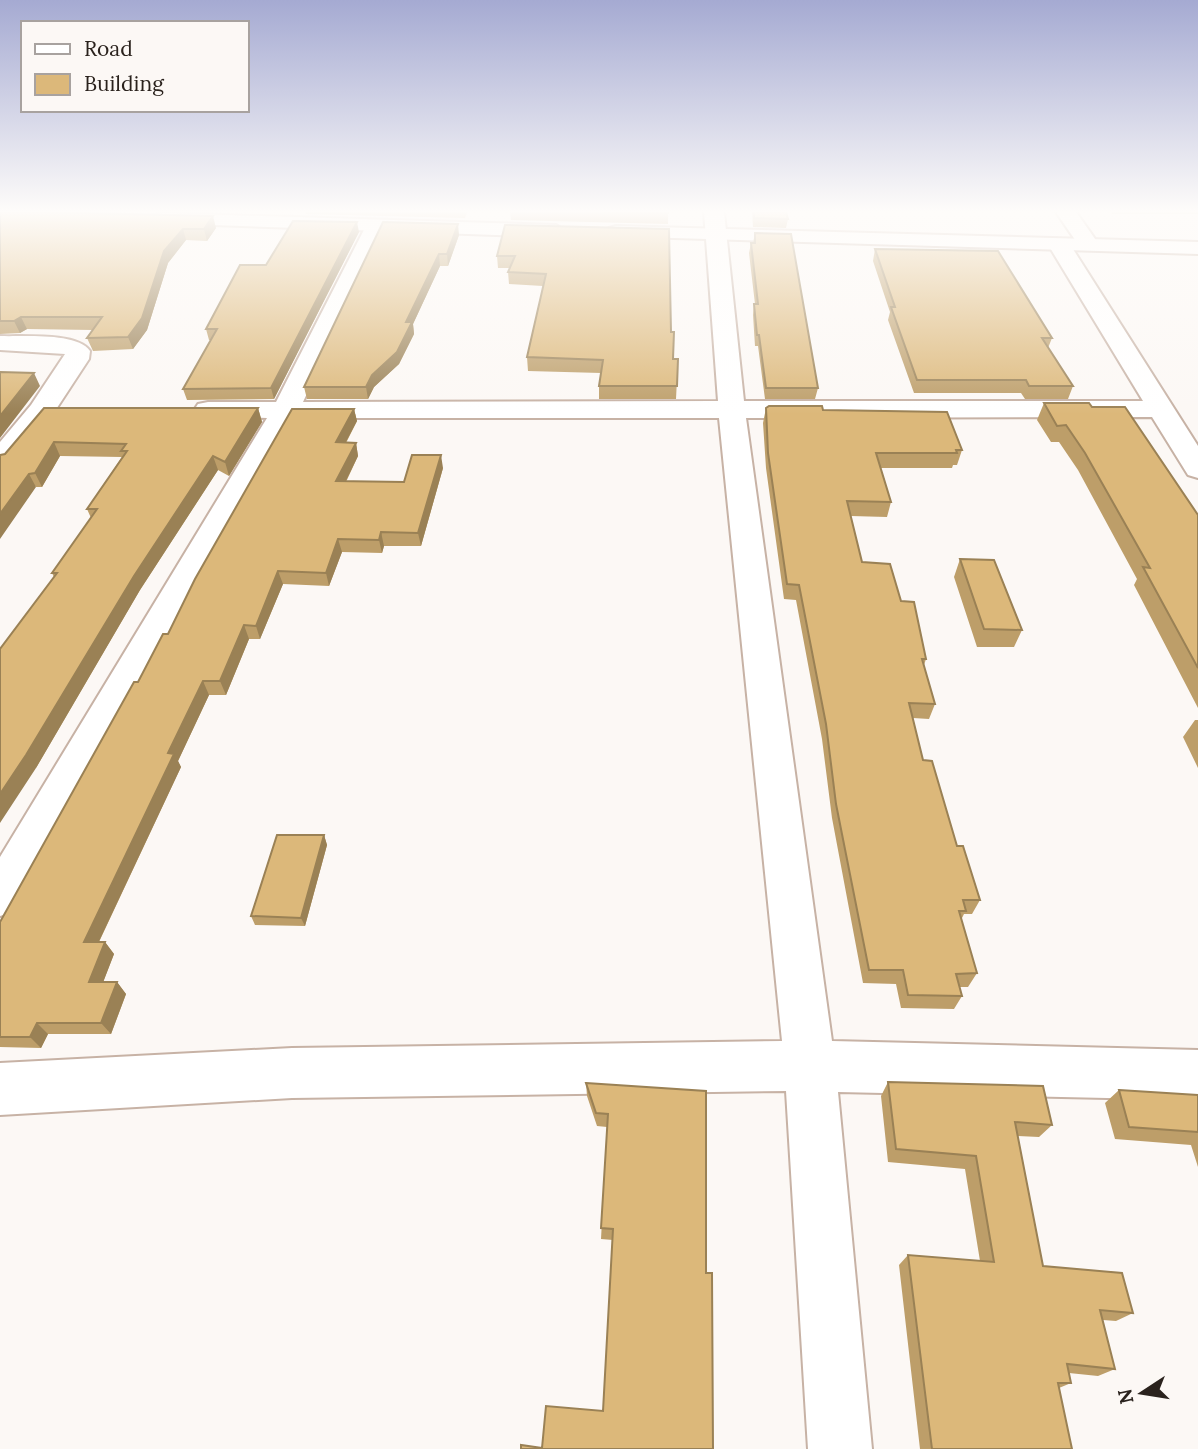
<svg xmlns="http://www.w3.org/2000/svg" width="1198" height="1449" font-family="Lora,serif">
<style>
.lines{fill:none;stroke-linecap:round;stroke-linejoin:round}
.minor-casing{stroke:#c7b2a5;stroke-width:4}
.tertiary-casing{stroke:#c7b2a5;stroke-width:4}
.minor{fill:#fff;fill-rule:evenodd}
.tertiary{fill:#fff;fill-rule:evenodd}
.wall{fill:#bd9e69}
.shaded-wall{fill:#9a8155}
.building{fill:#dcb87a;stroke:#9a8155;stroke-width:2}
</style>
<rect width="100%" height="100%" fill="#fcf8f5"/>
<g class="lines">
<g class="minor-casing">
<path id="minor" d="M704,212H724L744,401H1143L1049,246L1060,240L1071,246L1198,446V478L1188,475L1152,417L746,418L832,1041L1198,1050V1100L838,1092L872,1449H808L786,1091L292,1098L0,1115V1063L292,1048L782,1041L719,418H294L16,911L0,916V857L267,418L198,416L194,410L198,404L208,402H276L368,222L375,220L385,226L303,402L718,401Z
M1056,212H1076L1100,246L1096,250H1082Z
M0,336C22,337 77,332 90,351L89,359L51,417L10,466L0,469V442L31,405L65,354L0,350Z"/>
</g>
<g class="tertiary-casing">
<path id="tertiary" d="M161,213L556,225L566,231L556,237L154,223L151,219L154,215Z
M616,226L1198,242V254L609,236L606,232L609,228Z"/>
</g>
<use href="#minor" class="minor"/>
<use href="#tertiary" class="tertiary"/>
</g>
<path class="wall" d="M0,212L216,228L207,241L186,240L168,263L147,330L133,349L93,351L87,338L93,330L27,329L20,333L0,334Z
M305,212H467L465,218L306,214Z
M510,212H668V224L511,220Z
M752,212H786L788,219L786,228L753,227Z
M1111,212H1198V214H1112Z
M505,225L671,332L673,359H678L676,399H599V386L601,373L528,371L527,357L543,286L509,284L508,272L510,268H498L497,256Z
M359,232L274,399L187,400L183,389L211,340H209L206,329L266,265Z
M755,233L818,388L815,399H765L758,346H755L753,315L754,304H755L749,253L751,243H753Z
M459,235L448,266H440L413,324L414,334L399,364L374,387L368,399H307L304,387Z
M875,249L1052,338L1048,348L1073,386L1068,399H1025L1021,393H914L888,320L890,312L873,261Z
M1044,403L1092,407L1198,515V708L1134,585L1137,579L1078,470L1059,442H1051L1037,420Z
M44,408H258L262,422L229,476L218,470L140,590L36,768L54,577L52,573L91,518L87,509L122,457L60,456L42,487H36L5,454Z
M766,408L823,410L962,450L957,465H953L952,468H881L891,502L887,517L851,516L862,562L901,601L926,659L924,665L935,704L929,719L913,718L923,760L957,846L980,900L972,914H964L961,920L977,973L968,987H959L962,996L954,1009L901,1008L896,984L863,983L832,818L822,739L796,600L784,599L766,468L763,423Z
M354,409L357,421L346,443H356L358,456L346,482H404L443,468L421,546H384L382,553L342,552L329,586L283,584L260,639H249L226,695H209L178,761L181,767L99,942H105L114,954L103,982H117L126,994L111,1034H48L41,1048L0,1047V922L138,682L168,634Z
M960,559L1022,630L1014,647H977L954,577Z
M1195,720H1198V768L1183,737Z
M324,835L327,845L305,926L255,925L251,916Z
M888,1082L1052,1125L1039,1137L1018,1136L1043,1266L1133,1313L1116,1321L1103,1320L1115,1369L1098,1376L1069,1373L1071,1383L1059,1388L1072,1449H920L899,1265L908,1255L980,1261L965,1169L888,1162L881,1096Z
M586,1083L706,1091V1273L713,1449L542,1448L603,1411L613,1240L601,1239L607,1127L597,1126L587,1096Z
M1119,1090L1198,1095V1167L1191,1145L1115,1139L1105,1103Z"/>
<path class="shaded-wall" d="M213,216L216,228L207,241L204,229Z
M357,222L359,232L274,399L271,388Z
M458,224L459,235L448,266L447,254Z
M183,229L186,240L168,263L147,330L133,349L128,337L164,251Z
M439,254L440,266L413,324L414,334L399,364L374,387L368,399L366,387L372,375L406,322Z
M21,317L27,329L20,333L14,321Z
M34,373L40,386L0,438V416Z
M258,408L262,422L229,476L225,462Z
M354,409L357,421L339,455L336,442Z
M54,442L60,456L42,487L35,473Z
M356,443L358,456L339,495L336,481Z
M441,455L443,468L421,546L418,533Z
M213,456L218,470L140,590L36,768L0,823V794L134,576Z
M29,474L36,487L0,539V514Z
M381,532L384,546L382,553L379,540Z
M338,539L342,552L329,586L326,573Z
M278,571L283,584L260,639L256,626Z
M244,625L249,639L226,695L220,681Z
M203,681L209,695L178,761L181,767L93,954L84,942L168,753Z
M324,835L327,845L305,926L301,918Z
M105,942L114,954L99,993L89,982Z
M117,982L126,994L111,1034L101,1023Z
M37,1023L48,1034L41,1048L30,1037Z"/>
<path class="building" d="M0,212H43L213,216L204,229H183L164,251L142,318L128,337L87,338L102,317H21L14,321H0Z
M602,212H668V213Z
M754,212H786L788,219L754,218Z
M293,221L357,222L271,388L183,389L217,329H206L240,265H266Z
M383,222L458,224L447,254H439L406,322H412L397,352L372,375L366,387H304Z
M505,225L669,229L671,332H674L673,359H678L677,386H599L603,360L527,357L546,274L508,272L515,256H497Z
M755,233L791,234L818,388H766L759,335H757L754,304H758L751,243H755Z
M875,249L998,251L1052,338H1042L1073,386H1029L1026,380H917L891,307H895Z
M0,372L34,373L0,416Z
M1044,403H1089L1092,407H1125L1198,515V668L1143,567L1150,568L1085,453L1066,425L1057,426Z
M769,406H822L823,410L947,412L962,450H956L957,453H876L891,502L847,501L862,562L890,564L901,601L914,602L926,659H922L935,704L909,703L923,760L932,761L957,846H963L980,900H963L966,911H959L977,973L956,974L962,996L908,995L903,970H869L836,804L826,724L799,585L787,584L768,453L766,408Z
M44,408H258L225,462L213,456L134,576L26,755L0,794V649L57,573H52L97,509H87L127,451H121L126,444L54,442L35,473L29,474L0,514V455L5,454Z
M292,409H354L336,442L356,443L336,481L404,482L412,455H441L418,533L381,532L379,540L338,539L326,573L278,571L256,626L244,625L220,681H203L168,753L174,754L84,942H105L89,982H117L101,1023H37L30,1037H0V922L134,682H138L163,634H168L195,579Z
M960,559L994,560L1022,630L984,629Z
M277,835H324L301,918L251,916Z
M888,1082L1043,1086L1052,1125L1015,1122L1043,1266L1122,1273L1133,1313L1100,1310L1115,1369L1067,1364L1071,1383H1058L1072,1449H932L908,1255L994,1262L976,1156L896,1149Z
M586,1083L706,1091V1273H712L713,1449H521V1445L542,1448L546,1406L603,1411L613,1229L601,1228L608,1114L596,1113Z
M1119,1090L1198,1095V1132L1129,1127Z"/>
<linearGradient id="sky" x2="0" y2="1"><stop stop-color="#a5aad2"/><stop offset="0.51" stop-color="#fefcfa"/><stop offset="1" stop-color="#fefcfa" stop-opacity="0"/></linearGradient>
<rect width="1198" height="414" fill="url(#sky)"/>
<rect x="21" y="21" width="228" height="91" fill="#fcf8f5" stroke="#a8a29f" stroke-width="2"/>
<rect x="35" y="44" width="35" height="10" fill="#ffffff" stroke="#a8a29f" stroke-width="2"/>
<text x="84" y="56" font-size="21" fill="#2a221d">Road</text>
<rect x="35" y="74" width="35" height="21" fill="#dcb87a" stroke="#a8a29f" stroke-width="2"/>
<text x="84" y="91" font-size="21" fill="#2a221d">Building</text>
<g transform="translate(1142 1393) rotate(258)" stroke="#fcf8f5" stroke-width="5" paint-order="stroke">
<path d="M0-5L12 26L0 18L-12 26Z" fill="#2a221d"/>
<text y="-10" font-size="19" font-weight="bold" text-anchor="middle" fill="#2a221d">N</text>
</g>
</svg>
